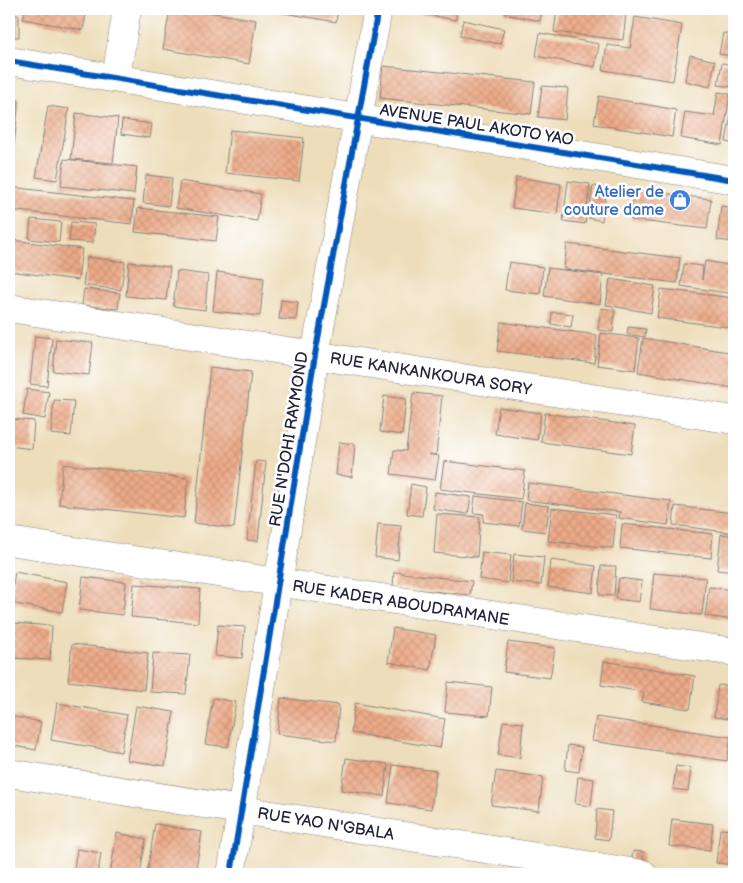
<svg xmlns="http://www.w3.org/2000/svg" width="743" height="883" font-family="'Balsamiq Sans',sans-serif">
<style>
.building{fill:url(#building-cross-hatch)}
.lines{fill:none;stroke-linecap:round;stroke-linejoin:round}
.minor-casing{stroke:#88807a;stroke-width:29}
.minor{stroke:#fff;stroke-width:28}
.cycleway-casing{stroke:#fff;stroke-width:9}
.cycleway{stroke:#0057b8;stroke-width:6}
.labels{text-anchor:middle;stroke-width:5;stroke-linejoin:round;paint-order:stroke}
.street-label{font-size:16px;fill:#22223b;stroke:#fff}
.shop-label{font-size:16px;fill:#366cbe;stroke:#fff;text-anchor:end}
</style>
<defs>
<pattern id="building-cross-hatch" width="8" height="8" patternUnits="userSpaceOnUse" patternTransform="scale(1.25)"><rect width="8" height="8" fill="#edab88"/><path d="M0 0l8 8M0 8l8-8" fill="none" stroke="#cb9376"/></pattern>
</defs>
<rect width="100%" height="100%" fill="#fff"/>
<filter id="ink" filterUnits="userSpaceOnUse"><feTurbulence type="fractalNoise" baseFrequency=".02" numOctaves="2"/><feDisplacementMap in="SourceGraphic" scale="10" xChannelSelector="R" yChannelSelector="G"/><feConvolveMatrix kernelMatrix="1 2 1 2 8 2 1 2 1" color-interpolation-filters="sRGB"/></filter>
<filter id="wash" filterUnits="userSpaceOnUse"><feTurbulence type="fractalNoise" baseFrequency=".0096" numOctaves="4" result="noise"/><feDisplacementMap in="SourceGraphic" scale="20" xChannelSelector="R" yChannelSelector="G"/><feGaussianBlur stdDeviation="1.12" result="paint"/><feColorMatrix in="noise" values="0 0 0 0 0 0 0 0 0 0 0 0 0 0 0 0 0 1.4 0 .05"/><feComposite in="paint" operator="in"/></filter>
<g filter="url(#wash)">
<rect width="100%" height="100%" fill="#edddba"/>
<g id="blocks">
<path class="building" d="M25,9H87L83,30L23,19Z
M170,9H191L256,20L249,64L163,49Z
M261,9H338L336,22Z
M411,9H457L456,20L411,12Z
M506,9H542L540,21L505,14Z
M557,9H584L626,14L623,40L554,32Z
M9,15H19V37H9Z
M635,17L682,25L673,81L603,70L607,45L630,48Z
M463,20L504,29L500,44L460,36Z
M540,33L599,44L595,67L536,56Z
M723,33L734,35V56L719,54Z
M690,55L715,61L710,87L685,81Z
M722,63L734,65V87L718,85Z
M383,66L535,82L531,114L380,98Z
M542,86L568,88L565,120L538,117Z
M718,92L730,94L722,145L681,138L685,112L714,116Z
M599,96L676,110L672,137L594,124Z
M9,99L19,100L10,181H9Z
M48,106L69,109L57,180L36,177Z
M76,113L118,118L113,163L71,159Z
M731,114L734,115V144L726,142Z
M122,120L152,124L150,138L121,134Z
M230,130L304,138L299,181L225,173Z
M64,159L137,167L134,194L61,186Z
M146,175L172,178L169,206L143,203Z
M516,177L561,184L557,214L512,208Z
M180,181L261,194L257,221L176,208Z
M568,181L590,184L585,224L563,221Z
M593,186L607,188L602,221L588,218Z
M9,187L134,201L132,224L9,210Z
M634,190L711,199L707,229L631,220Z
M721,206L734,208V242L717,240Z
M138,208L219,217L216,241L135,232Z
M31,219L61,222L59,242L29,239Z
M71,222L95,224L93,243L69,241Z
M12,240L82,249L78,280L9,271Z
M567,244L680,258L677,283L564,269Z
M87,257L125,262L121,290L83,285Z
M705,261L734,266V294L681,286L684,264L703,266L702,280Z
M129,262L170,267L166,300L126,296Z
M509,262L543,267L540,294L505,290Z
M548,268L603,275L600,304L544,296Z
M177,271L208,275L205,310L173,306Z
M217,272L264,278L260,316L213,311Z
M610,279L655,286L651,313L606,305Z
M84,289L120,293L118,309L82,305Z
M661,289L734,298V328L657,318Z
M281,300L298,302L296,320L279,319Z
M601,308L615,310L613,332L598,330Z
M552,312L573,314L571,327L551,324Z
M501,322L597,335L594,363L497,351Z
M628,327L646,329L645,337L627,334Z
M601,333L639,338L635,370L597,365Z
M35,336L52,338L47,386L30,384Z
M643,338L734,353V388L638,372Z
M56,339L93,343L89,375L53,371Z
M210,367L251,372L234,528L194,523Z
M27,389L49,392L45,419L23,415Z
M413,393L442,396L436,455L428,454L439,456L435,480L391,474L394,450L406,451Z
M384,396L406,399L402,435L380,432Z
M54,400L74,401L71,436L51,434Z
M499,407L541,413L537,440L495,434Z
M545,413L635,426L631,454L541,442Z
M12,419L34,421L32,449L9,446Z
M339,442L355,444L352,477L336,475Z
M256,461L266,462L258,541L247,540Z
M444,461L525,471L521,499L440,489Z
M63,464L188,478L184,518L59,504Z
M528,483L671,501L668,525L619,518L620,512L526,500Z
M411,484L426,487L422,516L407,514Z
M435,492L471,497L468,514L433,509Z
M475,496L522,502L519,526L483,522L484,514L473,513Z
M525,503L549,506L546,532L522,529Z
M675,506L734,513V533L673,525Z
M552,508L616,515L613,548L548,541Z
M437,514L480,517L477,557L434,553Z
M378,524L401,526L398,560L375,557Z
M622,524L713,534L711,558L620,548Z
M721,534L734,536V572L717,570Z
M482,552L511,555L508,583L479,579Z
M514,554L544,557L541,585L511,582Z
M551,560L596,566L593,593L548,587Z
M601,566H616L614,596L599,595Z
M15,572L67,582L62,612L10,603Z
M394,572L472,581L470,595L393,587Z
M654,573L706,578L702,615L650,609Z
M83,577L126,582L123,615L79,610Z
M619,578L642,581L639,602L616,599Z
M134,584L200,589L198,623L131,617Z
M709,587L734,590V620L705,616Z
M14,623L52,626L50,660L11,658Z
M218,625L245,627L242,658L215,656Z
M393,628L436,635L430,670L388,662Z
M508,642L555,648L550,678L504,672Z
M72,644L148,653L144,690L68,681Z
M153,653L190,655L186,694L150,692Z
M604,661L695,676L690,709L642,702L644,692L601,685Z
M448,682L492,687L489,716L445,712Z
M718,685L734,687V720L714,717Z
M213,698L236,702L228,747L205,744Z
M281,698L339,705L336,741L277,734Z
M57,703L127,715L121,752L51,740Z
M355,703L445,719L440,748L351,733Z
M136,706L174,712L165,766L127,760Z
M9,716L41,722L36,750L9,745Z
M596,717L731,737L727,761L592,741Z
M503,721L523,723L520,758L498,755Z
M568,745L582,747L579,772L565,770Z
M346,758L388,764L384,796L341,790Z
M393,765L436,771L431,809L388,803Z
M676,766L691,768L688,791L673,789Z
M496,771L543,777L539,811L491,805Z
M578,777L594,779L591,806L575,804Z
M597,809L612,811L609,840L595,838Z
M672,819L713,824L710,850L669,846Z
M155,824L202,832L195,874H147Z
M720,829L734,830V865L716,863Z
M117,833L146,839L140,874H110Z
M77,849L101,853L98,874H73Z
M633,851L644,852L642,865L631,864Z"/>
</g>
</g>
<g filter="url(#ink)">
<use href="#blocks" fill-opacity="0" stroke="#88807a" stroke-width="1"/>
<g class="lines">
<g class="minor-casing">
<path id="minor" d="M9,61L734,180
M116,78L127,9
M9,308L734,420
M9,541L734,652
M9,773L643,874
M231,874L315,355L378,9"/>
</g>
<use href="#minor" class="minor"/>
<g class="cycleway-casing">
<path id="cycleway" d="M9,61L734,180
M231,874L315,355L378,9"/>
</g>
<use href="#cycleway" class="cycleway"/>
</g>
</g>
<defs>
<g id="shop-disc" transform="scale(1.125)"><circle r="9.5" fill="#3f7fe0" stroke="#fff"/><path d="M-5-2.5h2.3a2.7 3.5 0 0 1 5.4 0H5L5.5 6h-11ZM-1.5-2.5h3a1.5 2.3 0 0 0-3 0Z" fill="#fff"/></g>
</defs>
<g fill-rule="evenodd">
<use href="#shop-disc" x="680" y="200"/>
</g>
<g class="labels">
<g class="street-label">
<text transform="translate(477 124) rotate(9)" y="6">AVENUE PAUL AKOTO YAO</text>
<text transform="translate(431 373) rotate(9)" y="6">RUE KANKANKOURA SORY</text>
<text transform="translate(288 439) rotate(-81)" y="6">RUE N'DOHI RAYMOND</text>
<text transform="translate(401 602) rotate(9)" y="6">RUE KADER ABOUDRAMANE</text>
<text transform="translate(326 823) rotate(9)" y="6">RUE YAO N'GBALA</text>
</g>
<g class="shop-label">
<text x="664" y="197">Atelier de<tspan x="664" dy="18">couture dame</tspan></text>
</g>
</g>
<rect width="743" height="883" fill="none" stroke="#fff" stroke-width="30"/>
</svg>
